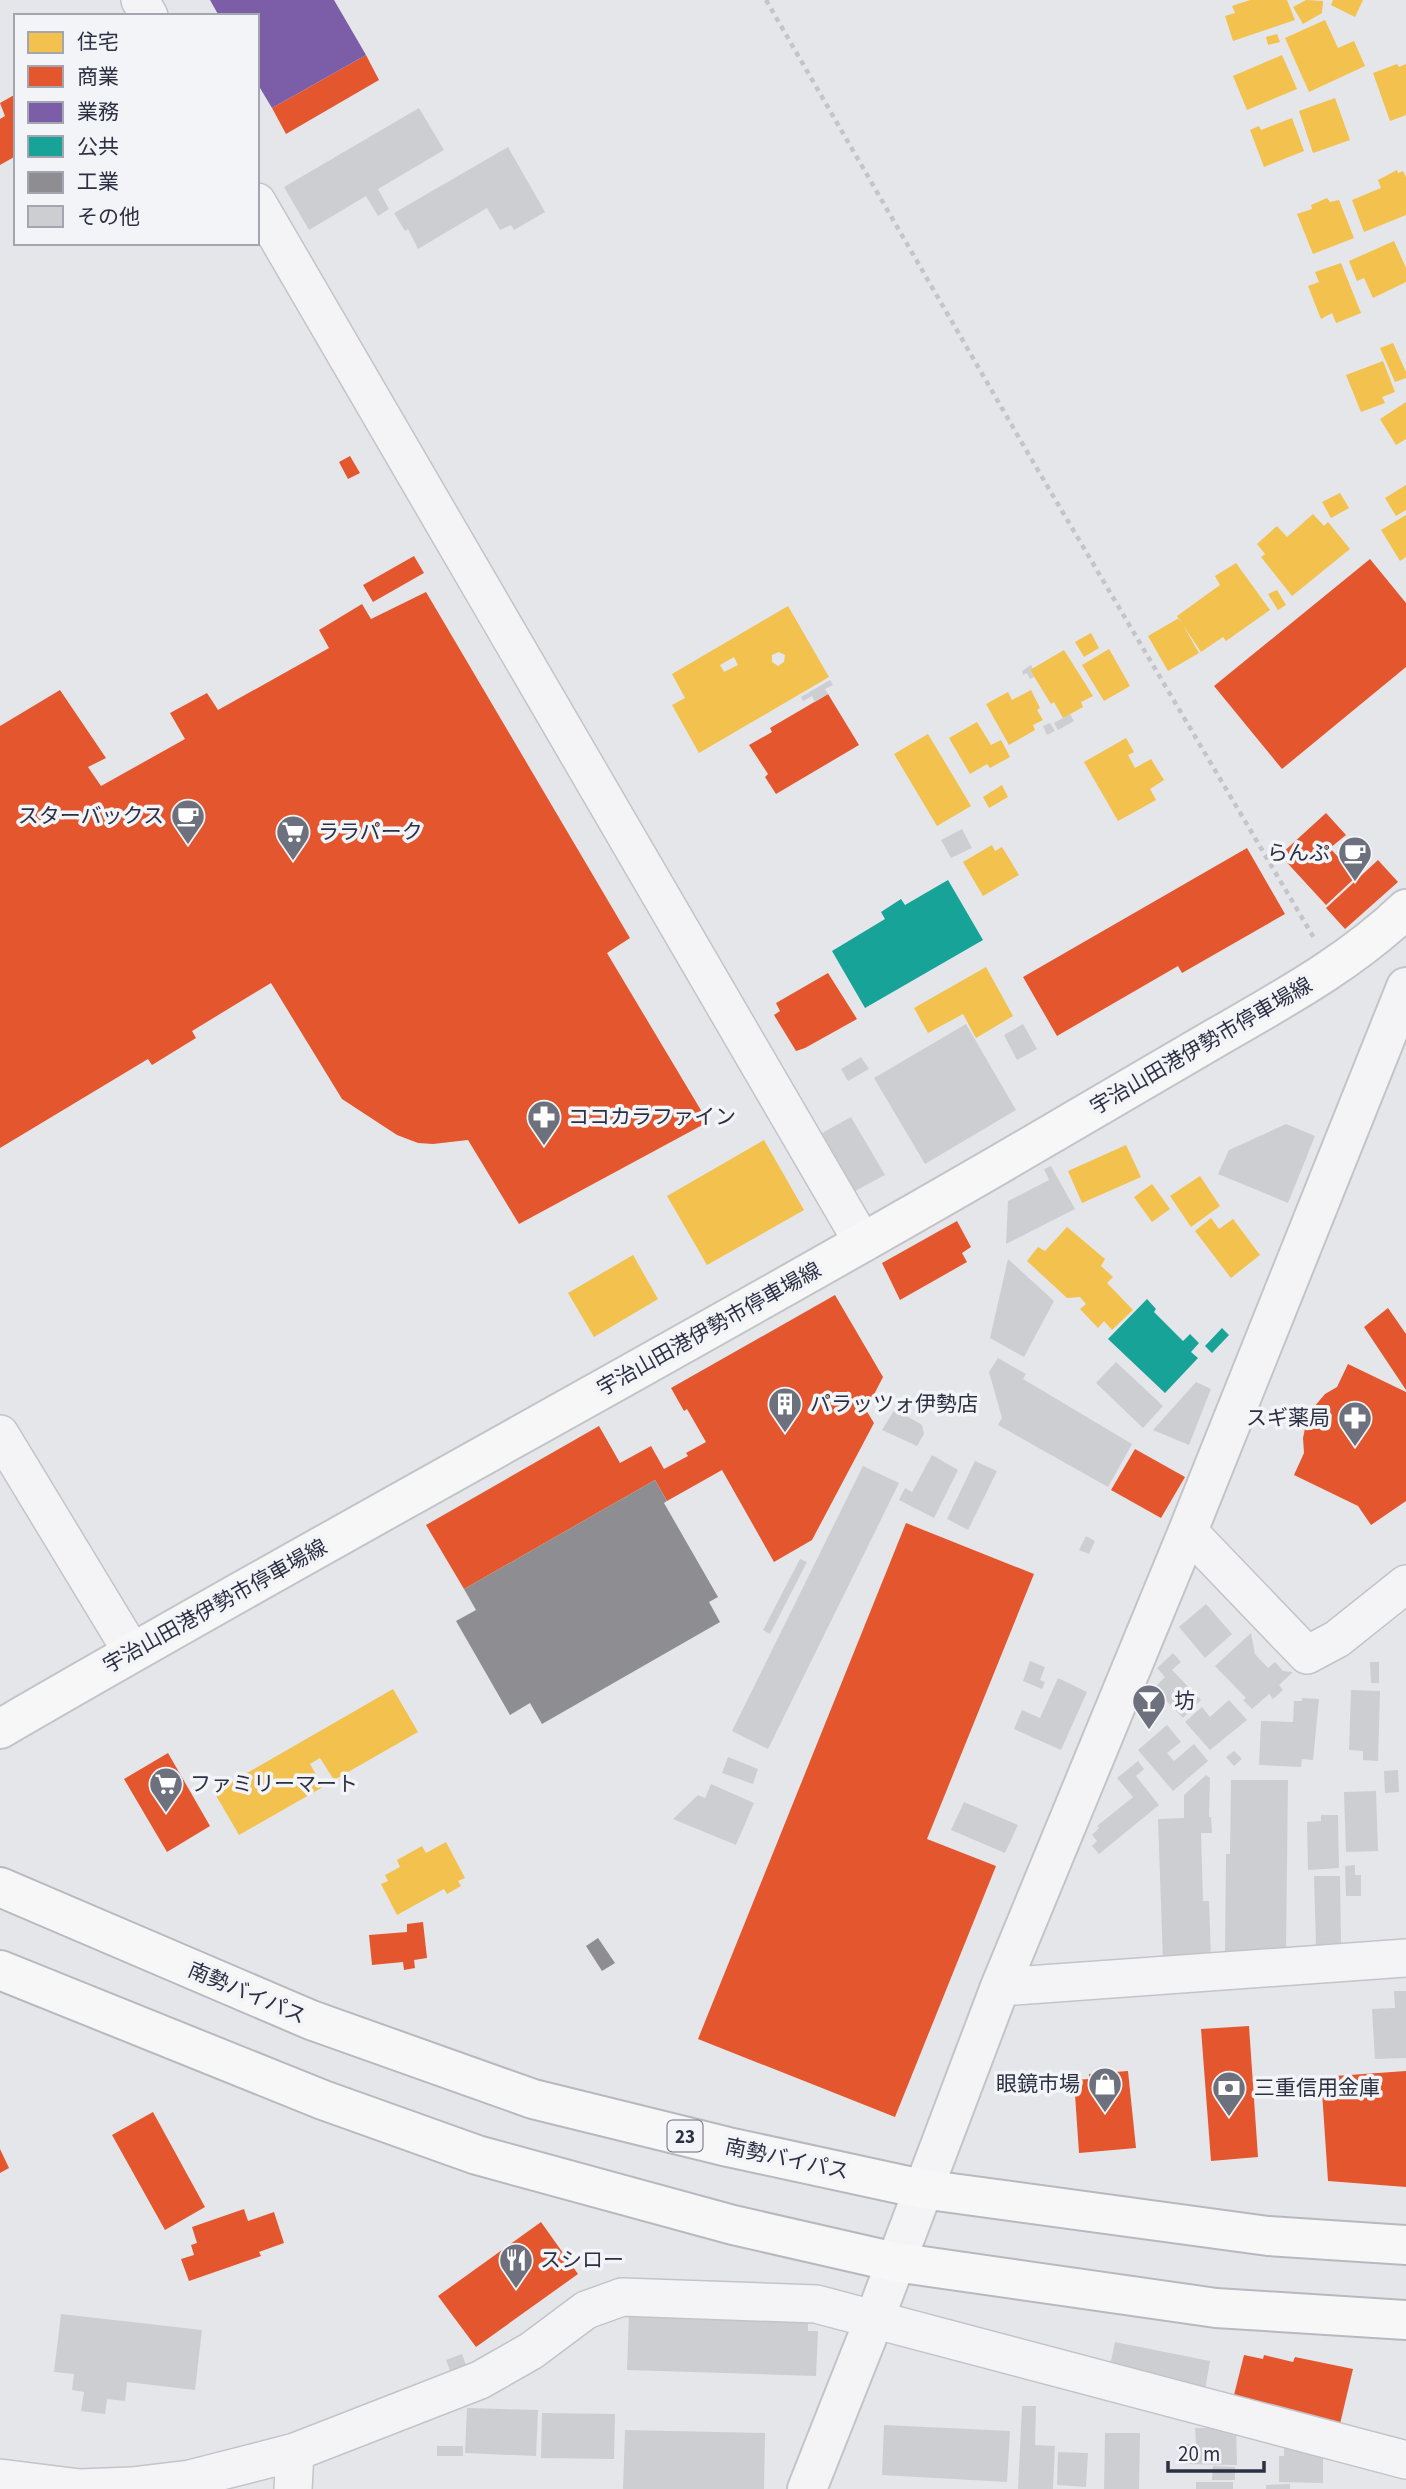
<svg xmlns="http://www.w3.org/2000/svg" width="1406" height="2489" font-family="'Source Sans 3','Noto Sans JP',sans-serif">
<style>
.homes{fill:#f2c14e;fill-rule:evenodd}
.shops{fill:#e4572e}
.offices{fill:#7b5ea7}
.public{fill:#17a398}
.industry{fill:#8d8d92}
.building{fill:#cdced2}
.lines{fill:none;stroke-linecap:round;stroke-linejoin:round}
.minor-casing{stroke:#c3c4c8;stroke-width:40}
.tertiary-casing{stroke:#c3c4c8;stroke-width:42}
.secondary-casing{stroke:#c3c4c8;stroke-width:42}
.trunk-casing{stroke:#b8b9be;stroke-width:42}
.path{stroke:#c4c4c9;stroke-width:4.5;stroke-dasharray:5 5;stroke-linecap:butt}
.minor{stroke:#f4f4f6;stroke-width:37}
.tertiary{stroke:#f4f4f6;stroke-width:38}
.secondary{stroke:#f7f7f8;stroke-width:38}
.trunk{stroke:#f7f7f8;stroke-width:38}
.labels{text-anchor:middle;stroke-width:7;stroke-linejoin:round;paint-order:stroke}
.shield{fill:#f3f4f8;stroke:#686b79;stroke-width:2}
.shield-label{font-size:19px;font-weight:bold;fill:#2d3042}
.poi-label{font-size:21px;fill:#2d3042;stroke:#f3f4f8;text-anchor:start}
.street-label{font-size:21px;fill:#2d3042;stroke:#f3f4f8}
</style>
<rect width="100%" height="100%" fill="#e5e6ea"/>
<path class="homes" d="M1250,0H1287L1295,20L1233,41L1225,16L1235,13L1232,6Z
M1306,0L1323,1L1322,13L1303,24L1293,7Z
M1333,0H1363L1355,17L1331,5Z
M1325,20L1338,48L1354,41L1365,66L1309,92L1285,38Z
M1277,34L1280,42L1268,45L1266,37Z
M1282,55L1297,89L1247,110L1233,76Z
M1397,64L1399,67L1406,64V115L1390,121L1373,73Z
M1335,98L1350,140L1313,153L1299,111Z
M1292,118L1304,151L1264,167L1250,130L1259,126L1261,130Z
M1397,170L1398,173L1403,171L1406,177V215L1364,232L1352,200L1381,188L1378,180Z
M1327,198L1330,202L1339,200L1354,238L1313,254L1297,214L1312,209L1311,205Z
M1394,241L1406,268V282L1373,298L1364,278L1357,281L1349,261Z
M1341,263L1361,313L1336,323L1332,313L1321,319L1308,286L1319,282L1315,272Z
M1393,343L1406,372V378L1395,382L1380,348Z
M1383,361L1395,392L1382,397L1385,403L1361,412L1346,375Z
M1406,402V439L1396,445L1380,419Z
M1406,485V510L1396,516L1385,498Z
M1340,493L1349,508L1331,518L1322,502Z
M1313,514L1324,526L1328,522L1350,549L1292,596L1261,557L1265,554L1257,544L1277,526L1287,537Z
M1406,515V557L1400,561L1381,530Z
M1236,563L1270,610L1226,641L1223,637L1201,652L1177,616L1220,585L1215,576Z
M1277,590L1286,605L1278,610L1268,594Z
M788,606L829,677L699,753L672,705L685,698L672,674ZM779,652L785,655L784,662L778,666L772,662V655ZM734,657L738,665L724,672L720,665Z
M1179,618L1199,653L1168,671L1148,636Z
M1091,633L1099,648L1084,657L1075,642Z
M1109,649L1130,686L1104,701L1082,665Z
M1064,650L1093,696L1081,702L1083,707L1063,718L1054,702L1051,704L1030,670Z
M1031,690L1040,708L1037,710L1043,720L1033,725L1035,730L1009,745L986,704L1008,692L1012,700Z
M977,722L991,745L1001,740L1010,757L990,768L987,764L970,774L949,738Z
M928,734L971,806L937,826L894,754Z
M1126,738L1134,752L1128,755L1135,768L1151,759L1164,780L1150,789L1156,800L1118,821L1084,762Z
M1002,785L1008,797L989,808L983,797Z
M992,845L995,851L1002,847L1019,875L983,896L963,862Z
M986,967L1013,1016L976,1038L963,1014L928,1033L914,1008Z
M764,1140L804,1210L707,1265L667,1196Z
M1126,1145L1141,1177L1082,1203L1068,1171Z
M1200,1176L1220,1206L1191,1227L1170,1196Z
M1152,1184L1170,1209L1152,1222L1134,1197Z
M1211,1218L1219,1229L1233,1219L1260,1255L1231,1278L1195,1231Z
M1067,1227L1105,1259L1101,1266L1113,1277L1107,1283L1133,1310L1112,1330L1104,1321L1098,1328L1080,1309L1086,1304L1080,1297L1067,1298L1027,1261L1038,1247L1045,1251Z
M633,1255L658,1299L594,1337L568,1293Z
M393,1689L418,1732L334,1780L320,1758L310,1764L323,1787L239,1835L214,1792Z
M446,1842L465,1878L458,1881L461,1886L447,1894L444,1889L397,1915L381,1884L388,1881L385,1875L400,1867L397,1860L422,1846L426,1853Z"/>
<path class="shops" d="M366,55L379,80L286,134L272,108Z
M16,94V156L0,165V119L5,116L0,103Z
M350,456L360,473L348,479L339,462Z
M414,556L424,573L373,602L363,585Z
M1370,559L1406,603V667L1282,769L1214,686Z
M426,592L630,938L607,953L708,1122L519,1224L468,1140L433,1144L418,1143L397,1135L342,1099L271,983L192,1031L196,1038L152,1065L148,1059L0,1148V726L60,690L106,758L88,767L101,786L185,739L170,713L207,693L218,710L329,648L319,630L362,604L371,619Z
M828,694L859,745L776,794L765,777L768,774L749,745L772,732L770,728Z
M1326,813L1346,835L1330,848L1356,877L1326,905L1280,855Z
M1247,848L1285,914L1182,973L1178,966L1057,1036L1023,977Z
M1378,860L1398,882L1345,929L1326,908Z
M828,973L857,1019L805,1048L796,1051L774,1015L780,1011L776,1003Z
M957,1221L971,1247L962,1253L967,1262L900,1300L882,1263Z
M835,1295L883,1377L866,1410L874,1423L812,1540L774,1562L722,1470L667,1501L655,1480L464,1589L426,1525L599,1426L620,1463L651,1446L664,1469L688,1456L686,1453L706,1442L687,1409L684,1411L671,1388Z
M1388,1308L1406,1334V1390L1364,1327Z
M1348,1364L1406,1392V1501L1371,1525L1358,1506L1294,1475L1304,1453L1303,1438L1308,1414L1325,1394L1337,1387Z
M1135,1449L1185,1477L1161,1518L1111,1490Z
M906,1523L1034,1574L927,1839L996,1866L895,2117L698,2039Z
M168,1753L210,1826L167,1852L124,1779Z
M423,1922L427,1958L414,1960L415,1968L404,1970L403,1962L372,1965L369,1935L407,1932V1924Z
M1249,2026L1258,2157L1211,2161L1201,2029Z
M1128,2071L1136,2148L1079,2153L1074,2080L1089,2079V2074Z
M1406,2071V2187L1328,2181L1321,2077Z
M153,2112L205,2207L165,2230L112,2135Z
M0,2149L9,2168L0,2173Z
M244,2209L248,2221L274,2212L284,2243L259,2252L261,2256L189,2281L181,2259L194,2255L191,2245L197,2243L192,2227Z
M541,2222L578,2274L476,2347L438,2296Z
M1244,2355L1263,2359L1264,2355L1293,2362L1295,2357L1353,2369L1340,2424L1233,2399Z"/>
<path class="offices" d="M210,0H334L366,55L272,108L257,83V16H219Z"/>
<path class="public" d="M948,880L983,940L865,1008L832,951L885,919L881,912L901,899L905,905Z
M1147,1299L1156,1309L1154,1312L1183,1341L1190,1334L1199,1343L1191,1352L1198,1358L1165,1393L1108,1339Z
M1222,1328L1229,1335L1212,1353L1205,1346Z"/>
<path class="industry" d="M655,1480L667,1501L664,1503L718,1597L709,1602L720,1622L542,1724L530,1703L510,1715L456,1621L476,1610L464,1589Z
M598,1938L615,1963L602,1971L586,1946Z"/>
<path class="building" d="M419,108L444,150L378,189L389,209L378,216L366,196L309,230L284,187Z
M508,147L545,212L514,230L511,225L500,230L487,208L418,249L408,229L405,231L394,213Z
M1031,665L1033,669L1030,670L1034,677L1030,679L1027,673L1023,675L1022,671Z
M830,680L833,685L825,689L828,694L815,702L812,696L803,701L801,697Z
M1070,714L1074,721L1058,730L1054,723Z
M1050,723L1055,731L1047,735L1043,726Z
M962,829L972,848L951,858L941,840Z
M966,1024L1016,1110L925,1164L874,1078Z
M1023,1024L1037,1049L1017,1060L1004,1035Z
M861,1057L869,1069L848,1081L841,1069Z
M851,1117L885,1175L855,1191L822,1133Z
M1286,1124L1315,1136L1288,1203L1218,1174L1229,1150Z
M1051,1166L1075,1209L1006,1244L1008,1201L1049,1180L1044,1169Z
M1008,1259L1054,1301L1024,1357L990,1338Z
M998,1358L1026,1374L1023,1379L1132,1444L1108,1487L998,1425L1002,1418L989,1372Z
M1116,1362L1163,1406L1143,1428L1096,1383Z
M1196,1382L1211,1389L1189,1445L1153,1430Z
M895,1409L922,1425L924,1434L917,1446L882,1430Z
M932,1455L958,1470L934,1518L899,1500L905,1488L912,1492Z
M975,1461L997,1471L968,1530L947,1519Z
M863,1466L899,1483L768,1749L732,1731Z
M1086,1536L1095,1541L1089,1554L1079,1550Z
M800,1559L807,1562L770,1634L763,1630Z
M1206,1604L1232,1634L1205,1658L1179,1627Z
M1251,1633L1255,1654L1268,1668L1275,1662L1283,1671L1293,1672L1279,1685L1283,1690L1273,1699L1269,1694L1252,1709L1243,1700L1246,1698L1215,1666Z
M1173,1653L1181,1662L1172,1670L1201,1700L1183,1718L1154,1688L1165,1677L1157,1668Z
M1030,1661L1045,1667L1040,1680L1045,1682L1042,1689L1023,1681Z
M1370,1662H1379V1683H1371Z
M1058,1678L1087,1692L1061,1750L1014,1729L1022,1710L1040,1718Z
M1351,1690L1380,1691L1378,1761L1363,1760V1751L1349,1750Z
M1302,1698L1319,1699L1313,1760L1302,1759L1301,1767L1259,1765L1261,1721L1293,1722L1294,1701H1302Z
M1229,1700L1247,1720L1210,1750L1185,1722L1202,1707L1210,1717Z
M1167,1725L1181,1742L1167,1753L1174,1761L1194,1744L1208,1761L1173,1791L1138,1750Z
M1234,1751L1242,1759L1234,1766L1226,1757Z
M728,1757L758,1769L753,1784L722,1773Z
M1138,1761L1144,1769L1136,1776L1159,1805L1099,1854L1092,1846L1097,1841L1092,1835L1099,1828L1097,1826L1133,1797L1117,1778Z
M1398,1770L1399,1792L1385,1793L1384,1771Z
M1206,1775L1210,1778L1209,1817H1211L1212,1833H1201L1203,1901H1209L1211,1959L1163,1962L1158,1819L1184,1818V1795Z
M1231,1780H1288L1286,1952L1225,1951L1226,1854H1230Z
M711,1784L754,1803L736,1845L673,1819L698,1795L705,1798Z
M1376,1791L1378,1851L1346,1852L1344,1792Z
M964,1802L1018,1825L1005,1853L951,1830Z
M1321,1815H1338L1339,1868L1308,1870L1307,1822L1321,1821Z
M1355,1865V1875H1361V1896H1346L1345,1866Z
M1314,1876H1340L1341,1945L1316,1946Z
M1394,1991H1406V2058L1375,2059L1372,2009L1395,2008Z
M629,2313L808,2319V2331H818L816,2376L627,2370Z
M61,2314L202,2330L195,2390L127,2382L125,2401L107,2399L105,2414L81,2411L84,2392L72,2390L74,2374L54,2372Z
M1115,2342L1210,2361L1205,2390L1109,2371Z
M462,2354L467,2368L451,2373L446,2360Z
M1022,2406H1036L1035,2445L1055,2446L1053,2489H1018Z
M467,2408L538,2410L536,2456L465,2453Z
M542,2413L615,2414L614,2459L541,2458Z
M1209,2422H1236L1237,2465L1185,2464L1186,2444H1196L1195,2428H1209Z
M884,2425L1010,2431L1007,2482L882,2475Z
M625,2430L765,2433L764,2489H623Z
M1105,2433H1140L1139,2489H1104Z
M1284,2443L1323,2444V2483L1279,2482V2456H1284Z
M437,2446H463V2456H437Z
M1058,2452L1088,2453L1086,2487L1057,2485Z
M1213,2466L1235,2467V2480H1212Z
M1196,2482H1233V2489H1196Z
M1290,2484V2489H1266V2485Z"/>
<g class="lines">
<g class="minor-casing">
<path id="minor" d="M140,0L149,16
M257,202L863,1243
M0,1434L132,1652
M1188,1531L1307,1655L1337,1639L1406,1584
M1000,1987L1406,1958
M0,2478L80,2488L132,2486L190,2479L295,2452L480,2380L531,2351L586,2310L622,2297L816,2304L1406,2460
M293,2489L295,2452"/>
</g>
<g class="tertiary-casing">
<path id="tertiary" d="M807,2489L874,2320L1000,1987L1188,1531L1406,987"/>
</g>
<g class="secondary-casing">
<path id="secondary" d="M0,1729C330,1537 667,1357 998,1165C1071,1122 1144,1080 1217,1037C1283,999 1351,962 1406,909"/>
</g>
<g class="trunk-casing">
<path id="trunk" d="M0,1887L311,2020L533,2099L728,2147L922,2189L1268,2236L1406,2245
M0,1970L323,2100L477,2155L733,2225L895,2262L1216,2308L1406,2320"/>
</g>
<path class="path" d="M766,0L1029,455L1314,938"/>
<use href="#minor" class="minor"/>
<use href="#tertiary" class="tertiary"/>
<use href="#secondary" class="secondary"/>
<use href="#trunk" class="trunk"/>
</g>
<defs>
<g id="cafe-pin" transform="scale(1.75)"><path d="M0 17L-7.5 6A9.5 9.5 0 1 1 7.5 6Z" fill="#6d707d" stroke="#f3f4f8"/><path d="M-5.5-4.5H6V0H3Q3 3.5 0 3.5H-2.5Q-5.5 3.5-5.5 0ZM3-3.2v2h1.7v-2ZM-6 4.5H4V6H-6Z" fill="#fff"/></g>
<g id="supermarket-pin" transform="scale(1.75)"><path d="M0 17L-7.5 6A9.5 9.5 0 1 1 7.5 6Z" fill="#6d707d" stroke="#f3f4f8"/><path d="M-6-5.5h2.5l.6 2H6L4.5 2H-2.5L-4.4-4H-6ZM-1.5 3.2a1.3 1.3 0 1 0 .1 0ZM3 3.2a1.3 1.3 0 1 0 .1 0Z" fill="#fff"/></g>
<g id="pharmacy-pin" transform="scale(1.75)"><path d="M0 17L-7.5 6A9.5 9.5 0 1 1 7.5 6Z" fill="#6d707d" stroke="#f3f4f8"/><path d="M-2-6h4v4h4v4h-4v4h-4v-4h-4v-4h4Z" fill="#fff"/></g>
<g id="building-pin" transform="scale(1.75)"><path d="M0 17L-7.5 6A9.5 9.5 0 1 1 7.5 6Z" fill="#6d707d" stroke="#f3f4f8"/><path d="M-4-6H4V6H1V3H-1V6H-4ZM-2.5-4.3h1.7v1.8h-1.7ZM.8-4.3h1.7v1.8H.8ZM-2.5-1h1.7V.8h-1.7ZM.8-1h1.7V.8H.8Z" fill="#fff"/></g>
<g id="bar-pin" transform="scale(1.75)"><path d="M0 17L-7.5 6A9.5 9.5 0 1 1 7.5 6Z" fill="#6d707d" stroke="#f3f4f8"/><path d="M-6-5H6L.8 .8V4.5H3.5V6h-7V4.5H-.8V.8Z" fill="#fff"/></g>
<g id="shop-pin" transform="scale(1.75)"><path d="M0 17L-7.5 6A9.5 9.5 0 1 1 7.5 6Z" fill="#6d707d" stroke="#f3f4f8"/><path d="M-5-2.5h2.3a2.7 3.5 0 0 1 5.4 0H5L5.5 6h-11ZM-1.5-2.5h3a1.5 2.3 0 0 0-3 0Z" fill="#fff"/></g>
<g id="bank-pin" transform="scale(1.75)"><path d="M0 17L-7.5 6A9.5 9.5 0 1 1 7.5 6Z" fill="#6d707d" stroke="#f3f4f8"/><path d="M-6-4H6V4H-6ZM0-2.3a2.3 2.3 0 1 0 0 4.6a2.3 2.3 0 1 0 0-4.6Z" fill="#fff"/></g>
<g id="restaurant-pin" transform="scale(1.75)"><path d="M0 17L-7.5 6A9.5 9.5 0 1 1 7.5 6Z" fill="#6d707d" stroke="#f3f4f8"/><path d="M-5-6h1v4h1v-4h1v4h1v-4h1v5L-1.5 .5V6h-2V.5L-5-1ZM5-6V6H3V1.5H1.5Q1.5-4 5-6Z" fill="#fff"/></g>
</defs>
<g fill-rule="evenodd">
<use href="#cafe-pin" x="188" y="816"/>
<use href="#supermarket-pin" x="293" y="832"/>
<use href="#cafe-pin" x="1355" y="853"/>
<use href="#pharmacy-pin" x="544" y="1117"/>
<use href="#building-pin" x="785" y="1404"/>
<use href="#pharmacy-pin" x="1355" y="1418"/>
<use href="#bar-pin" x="1149" y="1701"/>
<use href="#supermarket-pin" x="166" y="1784"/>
<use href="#shop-pin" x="1105" y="2084"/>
<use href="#bank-pin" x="1229" y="2088"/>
<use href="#restaurant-pin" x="516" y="2260"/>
</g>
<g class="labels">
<rect class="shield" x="667.5" y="2120.5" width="35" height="31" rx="5"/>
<g class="shield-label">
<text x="685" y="2143">23</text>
</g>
<g class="poi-label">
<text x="164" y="823" text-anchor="end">スターバックス</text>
<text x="318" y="839">ララパーク</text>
<text x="1330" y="860" text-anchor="end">らんぷ</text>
<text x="568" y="1124">ココカラファイン</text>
<text x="810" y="1411">パラッツォ伊勢店</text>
<text x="1330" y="1425" text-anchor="end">スギ薬局</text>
<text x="1174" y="1708">坊</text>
<text x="190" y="1791">ファミリーマート</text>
<text x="1080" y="2091" text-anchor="end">眼鏡市場</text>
<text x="1254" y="2095">三重信用金庫</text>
<text x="540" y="2267">スシロー</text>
</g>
<g class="street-label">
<text transform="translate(1201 1046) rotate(-30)" y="7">宇治山田港伊勢市停車場線</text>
<text transform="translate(709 1329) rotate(-29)" y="7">宇治山田港伊勢市停車場線</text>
<text transform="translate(215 1606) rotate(-29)" y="7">宇治山田港伊勢市停車場線</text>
<text transform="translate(247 1993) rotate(23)" y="7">南勢バイパス</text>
<text transform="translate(787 2159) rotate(12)" y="7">南勢バイパス</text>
</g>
</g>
<rect x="14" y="14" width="245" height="231" fill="#f3f4f8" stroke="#a4a6af" stroke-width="2"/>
<rect x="28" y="32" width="35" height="21" fill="#f2c14e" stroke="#a4a6af" stroke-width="2"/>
<text x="77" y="49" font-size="21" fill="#2d3042">住宅</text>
<rect x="28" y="66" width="35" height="21" fill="#e4572e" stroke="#a4a6af" stroke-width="2"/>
<text x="77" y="84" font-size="21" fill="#2d3042">商業</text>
<rect x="28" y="102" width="35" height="21" fill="#7b5ea7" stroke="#a4a6af" stroke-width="2"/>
<text x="77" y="119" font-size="21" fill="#2d3042">業務</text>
<rect x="28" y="136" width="35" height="21" fill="#17a398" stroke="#a4a6af" stroke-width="2"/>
<text x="77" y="154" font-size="21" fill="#2d3042">公共</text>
<rect x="28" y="172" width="35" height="21" fill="#8d8d92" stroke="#a4a6af" stroke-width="2"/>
<text x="77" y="189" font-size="21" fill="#2d3042">工業</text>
<rect x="28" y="206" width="35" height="21" fill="#cdced2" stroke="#a4a6af" stroke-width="2"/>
<text x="77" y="224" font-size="21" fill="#2d3042">その他</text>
<path d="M1168 2461v10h96v-10" fill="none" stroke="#2d3042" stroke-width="3.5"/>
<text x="1178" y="2461" font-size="21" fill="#2d3042" stroke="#f3f4f8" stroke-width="5" paint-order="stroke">20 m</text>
</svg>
